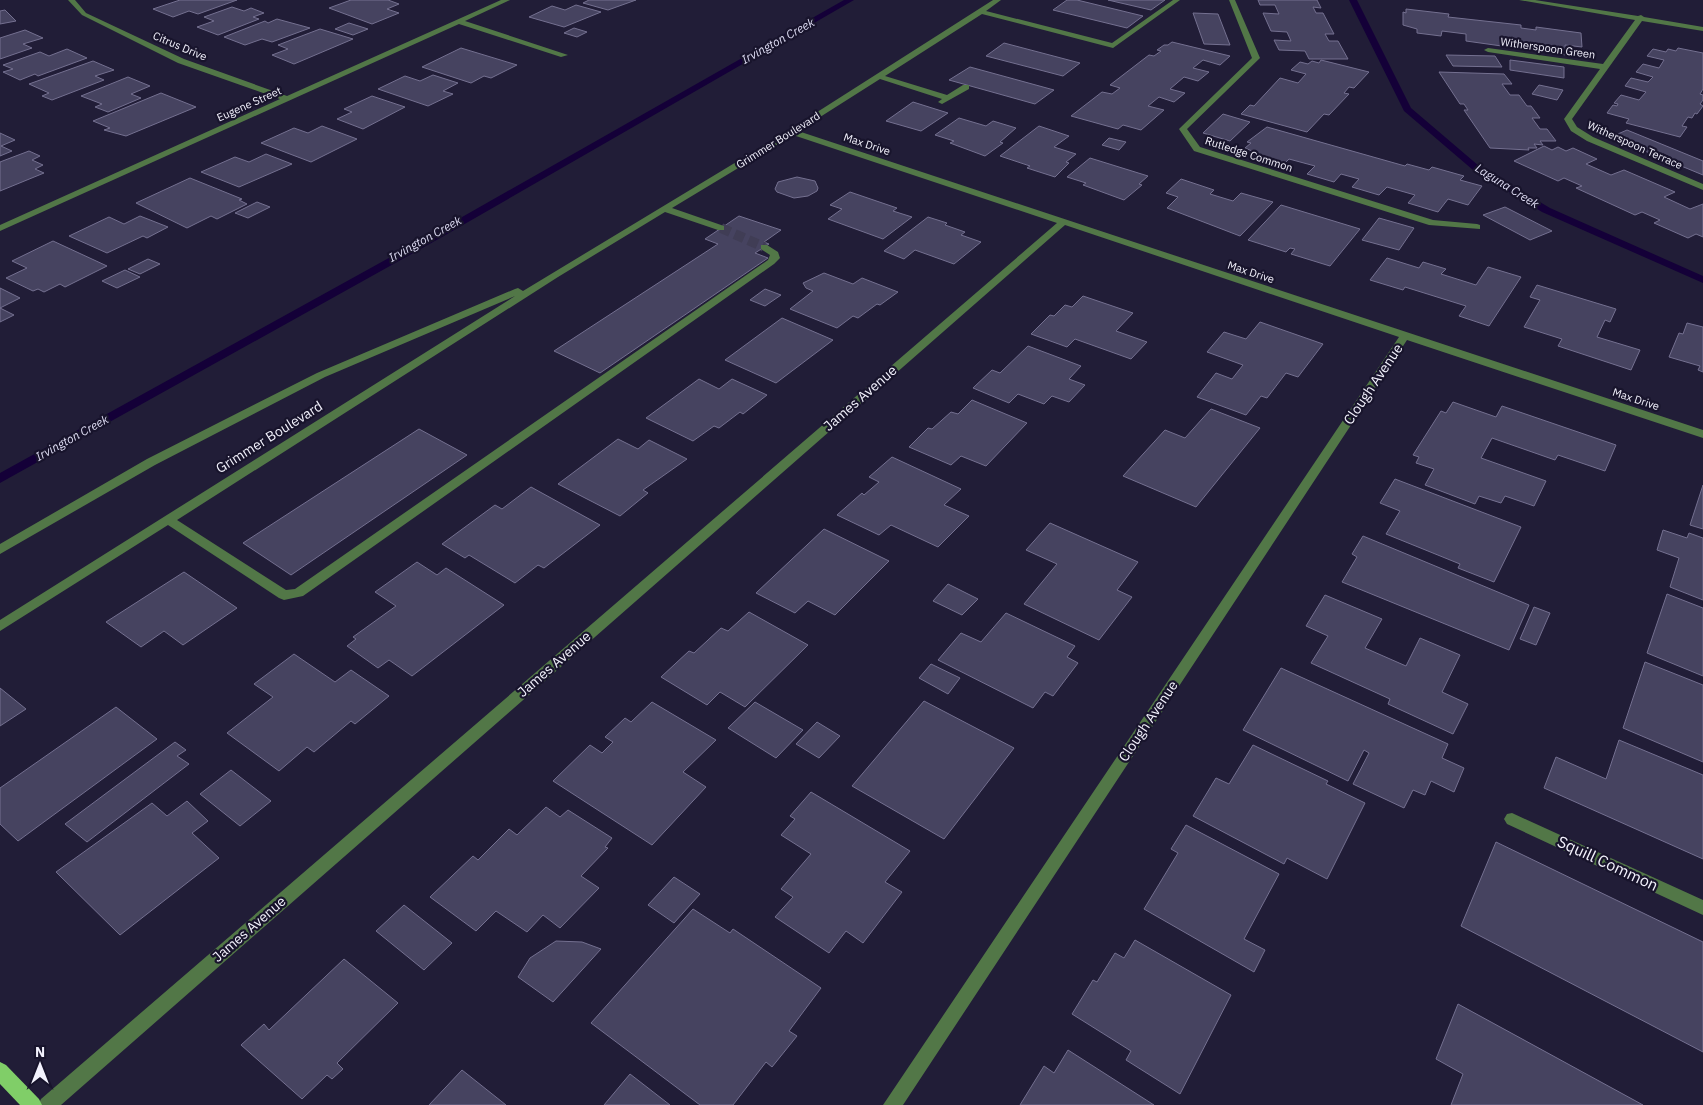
<svg xmlns="http://www.w3.org/2000/svg" width="1703" height="1105" font-family="'IBM Plex Sans',sans-serif">
<style>
.lines{fill:none;stroke-linecap:round;stroke-linejoin:round}
.stream{fill:#140038;fill-rule:evenodd}
.building{fill:#464360;stroke:#747090}
.minor-tunnel{stroke:#403d55;stroke-width:10;stroke-dasharray:10 5;stroke-linecap:butt}
.minor{fill:#527747;fill-rule:evenodd}
.major{fill:#80ce68;fill-rule:evenodd}
.labels{text-anchor:middle;stroke-width:4.5;stroke-linejoin:round;paint-order:stroke}
.far-street-label{font-size:11px;fill:#f3f2fd;stroke:#18142c}
.far-water-label{font-size:12px;font-style:italic;fill:#dfddf4;stroke:#18142c}
.street-label{font-size:14px;fill:#f3f2fd;stroke:#18142c}
.near-street-label{font-size:16px;fill:#f3f2fd;stroke:#18142c}
</style>
<rect width="100%" height="100%" fill="#211d37"/>
<g class="lines">
<path class="stream" d="M844,0H854L442,237L0,483V473L434,233Z
M1349,0H1357L1411,108L1479,166L1550,208L1703,276V283L1542,212L1473,170L1404,111Z"/>
</g>
<path class="building" d="M180,0H237L198,14L189,11L173,17L153,9Z
M351,0H388L399,4L387,9L399,13L372,24L329,8Z
M589,0H636L608,10L583,3Z
M1067,0H1077L1143,16L1127,28L1053,10Z
M1108,0H1165L1151,10Z
M1258,0H1317L1321,8L1313,7L1316,13H1323L1334,34H1325L1329,41H1338L1348,59H1309L1305,51L1279,50L1274,40L1291,41L1287,32L1271,31L1263,13L1279,14L1275,5H1260Z
M576,5L601,12L564,27L529,17L552,6L565,10Z
M232,7L244,11L251,8L264,13L253,17L259,19L218,35L197,27L214,21L204,17Z
M1406,9L1449,14L1448,17L1521,25V28L1536,30V27L1581,33L1582,47L1565,45L1566,55L1539,51V44L1516,41V48L1466,41V34L1442,31L1441,36L1417,33V29L1403,25V12L1406,13Z
M5,10L16,21L0,24V11Z
M1193,13L1218,14L1230,45L1204,44Z
M277,19L310,28L272,42L262,39L245,45L224,37L265,21L268,23Z
M349,23L368,29L353,35L335,29Z
M574,28L587,32L577,37L564,33Z
M320,29L353,39L294,64L272,55L288,49L278,45Z
M25,30L43,38L23,44L32,48L0,59V38Z
M1172,42L1230,56L1220,65L1203,60L1193,68L1209,72L1198,81L1184,77L1170,89L1185,93L1174,102L1159,97L1148,106L1164,110L1141,130L1123,125L1118,129L1071,116L1102,92L1112,94L1120,88L1110,85L1149,55L1154,56L1161,51L1157,50L1164,45H1168Z
M1004,43L1080,63L1063,76L986,56Z
M461,48L517,65L491,78L484,76L471,83L422,67Z
M1678,48L1703,53V89L1700,94L1703,95V100L1700,104L1703,106L1697,114L1695,113L1692,118L1688,117L1682,126L1687,127L1680,137L1626,123L1629,119L1607,113L1613,105L1617,106L1618,104L1614,103L1621,95L1639,100L1646,92L1625,86L1631,78L1648,82L1653,77L1636,72L1643,64L1659,68L1664,60L1647,56L1653,49L1666,52L1668,49L1676,51Z
M67,49L87,58L38,76L35,74L20,80L3,72L13,69L3,65L40,52L49,56Z
M1446,55L1495,56L1502,67L1453,66Z
M1321,60L1369,72L1354,88L1349,87L1344,93L1349,94L1329,115L1324,114L1307,132L1241,114L1250,105L1254,106L1280,78L1298,83L1306,74L1291,70L1300,62L1308,64L1312,61L1319,63Z
M1510,60L1564,67V78L1510,70Z
M93,61L114,70L95,76L104,80L52,100L42,96L49,93L29,84Z
M970,67L1054,90L1035,104L949,80Z
M1439,72L1504,74L1512,84H1502L1510,95H1519L1527,106H1531L1540,118H1532L1540,129H1547L1556,141H1540L1543,145L1534,144L1537,148H1528L1529,150L1490,148L1464,110H1468L1464,104H1460Z
M433,75L458,83L443,91L453,94L428,106L378,89L405,76L420,81Z
M128,77L150,86L131,94L141,98L108,112L95,107L102,104L81,96Z
M1539,85L1563,90L1557,100L1532,94Z
M161,93L196,107L126,136L104,130L110,128L93,121Z
M372,96L405,107L363,129L337,119L352,112L344,109Z
M913,102L948,113L921,131L886,121Z
M1223,114L1250,122L1230,141L1203,133Z
M959,118L986,126L993,121L1016,128L1000,142L1003,143L985,156L950,143L954,141L935,135Z
M322,126L357,139L311,162L261,143L294,128L308,133Z
M1039,126L1069,136L1054,147L1076,154L1066,162L1069,163L1055,177L1027,168L1030,166L1000,156Z
M1267,127L1405,166L1407,164L1429,170L1432,167L1464,176L1460,180L1482,186L1468,205L1448,199L1438,212L1408,203L1415,195L1387,187L1379,195L1352,187L1359,179L1341,174L1334,182L1307,174L1315,166L1289,159L1282,166L1256,158L1257,157L1249,154L1252,151L1245,148L1251,143L1247,142Z
M1627,130L1703,161V175L1611,137Z
M0,133L15,140L1,146L12,151L0,156Z
M1109,138L1126,142L1119,150L1102,145Z
M1544,146L1552,150L1558,147L1566,151L1573,148L1597,159L1586,164L1611,175L1624,170L1675,192L1664,197L1690,209L1703,204V237L1696,234L1688,238L1654,223L1660,220L1642,212L1635,215L1576,188L1582,186L1564,178L1558,181L1514,161Z
M29,151L40,156L32,160L43,165L35,169L44,173L0,191V162Z
M266,154L292,164L239,187L201,172L235,157L249,162Z
M1090,158L1148,176L1139,184L1142,185L1124,200L1083,185L1086,183L1067,177Z
M797,177L815,181L818,188L817,191L808,196L794,198L777,192L775,189L778,182Z
M190,178L242,199L239,200L247,204L217,219L211,216L187,228L136,203Z
M1181,179L1214,190L1210,194L1233,201L1241,193L1273,202L1240,236L1167,208L1178,197L1166,193Z
M850,192L897,208L893,211L912,217L883,239L828,219L842,209L830,205Z
M257,202L270,207L248,218L235,213Z
M1281,205L1360,229L1330,266L1291,254L1295,249L1290,248L1286,252L1248,240Z
M1505,207L1552,231L1530,240L1483,215Z
M140,216L168,227L147,238L143,236L107,253L69,236L109,217L124,224Z
M739,216L781,230L764,242L769,244L755,253L768,258L600,373L554,351L718,244L705,239Z
M928,217L947,223L945,225L965,232L961,235L981,242L954,264L915,250L904,259L884,251Z
M1379,218L1414,228L1399,250L1362,240Z
M53,241L107,266L65,287L60,284L44,292L38,289L33,291L6,278L27,268L12,261Z
M1387,258L1419,268L1423,262L1446,269L1441,274L1476,285L1488,267L1521,277L1489,326L1459,316L1466,306L1405,287L1403,290L1370,280Z
M148,259L160,264L140,274L128,269Z
M125,270L140,277L117,288L102,281Z
M824,273L853,284L862,278L898,292L880,305L877,304L858,318L853,316L837,328L790,309L813,291L806,288L803,283Z
M1537,285L1616,309L1610,322L1605,320L1597,337L1640,350L1631,370L1558,346L1562,339L1524,327L1540,300L1530,297Z
M0,288L20,298L0,308L14,315L0,322Z
M765,289L781,295L765,306L750,300Z
M1083,296L1133,313L1116,331L1147,342L1131,359L1075,339L1067,347L1031,334L1050,315L1054,316L1065,305L1072,307Z
M782,318L833,340L776,383L725,360Z
M1260,322L1323,344L1298,377L1286,373L1267,398L1261,396L1246,415L1197,397L1216,373L1232,379L1243,365L1207,352L1224,332L1246,339Z
M1687,323L1703,327V372L1698,370L1700,366L1669,357L1679,333L1683,334Z
M1028,346L1081,366L1069,379L1085,385L1069,402L1052,396L1044,404L1018,394L1009,403L973,388L992,370L1000,373Z
M699,379L719,389L732,379L767,395L743,414L740,412L719,428L714,426L693,441L646,418Z
M972,400L1027,423L986,466L961,456L951,465L909,447L928,428L932,429L951,412L958,414Z
M1453,402L1496,417L1502,406L1616,445L1605,471L1558,455L1555,460L1492,438L1481,458L1546,481L1534,506L1505,496L1501,503L1479,496L1475,504L1425,485L1434,469L1416,463L1419,457L1413,455L1441,411L1446,413Z
M1211,409L1260,428L1196,507L1123,476L1165,430L1185,438Z
M419,429L467,455L291,575L243,543Z
M618,439L638,449L649,440L687,459L643,490L648,493L620,516L558,484Z
M892,457L961,489L944,505L969,516L938,547L891,525L879,535L837,515L862,493L864,495L879,482L869,477Z
M1395,479L1521,527L1494,582L1458,568L1460,564L1386,534L1400,511L1380,503Z
M1703,485V529L1690,525Z
M531,487L600,525L544,568L538,565L515,583L469,555L465,558L442,544L495,505L502,509Z
M1050,523L1138,562L1117,590L1132,597L1099,640L1024,604L1057,564L1026,550Z
M824,529L889,561L835,615L808,601L795,613L756,593Z
M1663,530L1687,538L1689,533L1703,538V600L1670,587L1679,558L1657,550Z
M1363,536L1529,605L1509,650L1342,582L1357,557L1352,554Z
M417,562L437,575L446,568L504,605L412,676L389,660L378,668L347,646L356,639L353,637L396,606L375,592Z
M184,572L237,608L183,645L164,631L141,647L106,622Z
M948,584L978,599L962,615L933,601Z
M1667,594L1703,608V676L1647,653Z
M1325,595L1382,619L1365,648L1406,666L1420,638L1460,655L1442,692L1468,704L1453,734L1388,704L1390,699L1311,663L1328,636L1306,626Z
M1534,607L1550,613L1536,645L1520,639Z
M749,612L808,645L745,707L720,692L707,705L661,677L689,651L694,653L721,628L728,631Z
M1006,613L1075,646L1067,657L1078,663L1053,696L1045,692L1033,708L938,660L961,633L981,642Z
M294,654L335,682L351,670L389,696L355,724L351,721L314,752L307,747L279,771L227,733L273,697L254,684Z
M1645,662L1703,685V762L1623,728Z
M931,664L960,678L948,694L919,678Z
M1281,668L1448,744L1442,758L1464,768L1454,792L1431,781L1425,795L1413,790L1404,808L1353,784L1369,753L1364,750L1348,781L1243,730Z
M0,688L26,709L0,726Z
M924,701L1014,748L944,839L852,786Z
M652,702L716,740L683,772L706,787L652,845L553,781L590,745L602,753L613,742L605,737L625,718L631,722Z
M755,702L803,730L776,758L728,728Z
M116,707L157,739L18,841L0,824V788Z
M817,722L840,736L819,758L796,744Z
M1619,740L1703,775V859L1544,788L1556,757L1606,779Z
M175,742L186,750L177,756L189,764L87,842L65,824Z
M1253,745L1328,781L1326,784L1365,803L1327,879L1287,858L1284,864L1193,816L1216,778L1229,784Z
M231,770L271,801L240,826L200,794Z
M811,792L910,851L885,882L902,892L863,943L846,931L829,953L775,917L793,897L781,889L811,854L781,835L795,819L790,816Z
M187,801L208,821L192,833L219,858L120,935L56,872L152,803L167,816Z
M546,807L560,817L568,810L612,838L605,847L608,848L581,876L599,888L560,928L543,915L527,932L496,911L476,931L430,897L473,856L478,860L509,829L517,835Z
M1186,825L1279,874L1244,939L1265,950L1254,972L1144,909L1178,853L1171,849Z
M1496,842L1703,942V1052L1461,926Z
M674,877L700,894L674,923L648,905Z
M404,905L452,943L424,970L376,931Z
M693,909L730,933L733,929L821,988L789,1031L797,1036L772,1067L766,1062L733,1105H700L591,1023Z
M1135,940L1231,995L1180,1094L1126,1060L1131,1051L1072,1014L1093,980L1097,982L1115,953L1124,958Z
M556,941L582,942L601,949L553,1002L518,977L530,958Z
M344,959L398,1003L337,1063L343,1069L332,1079L327,1075L302,1099L241,1045L264,1024L269,1030Z
M1458,1004L1643,1105H1451L1463,1074L1436,1059Z
M1068,1050L1154,1105H1020L1044,1066L1054,1073Z
M462,1070L506,1105H429Z
M630,1074L670,1105H604Z"/>
<g class="lines">
<path class="minor-tunnel" d="M721,228L764,247"/>
<path class="minor" d="M68,0H75L86,13L184,59L287,96L501,0H510L465,21L568,55L561,57L459,24L0,231V225L280,99L178,63L82,15Z
M993,0H1001L986,11L1112,43L1173,0H1180L1113,48L982,14L885,76L947,95L963,85H969V89L942,104L938,102L942,99L880,79L798,131L1703,430V438L1407,340L903,1105H883L1399,337L1065,225L61,1105H38L41,1099L1057,223L793,135L672,208L724,226V230H718L665,212L558,277L177,520L286,590L295,589L768,260L770,255L761,249V245H767L778,252L780,258L774,264L303,596L284,600L279,598L168,525L0,631V620L515,296L325,377L155,465L0,554V544L147,459L317,373L515,289L518,288L523,291L789,130Z
M1229,0H1235L1260,58L1187,129L1200,147L1433,220L1477,224L1480,225V229L1429,225L1194,151L1179,129L1252,58Z
M1519,0H1535L1638,16L1641,15L1644,17L1703,27V31L1642,21L1572,119L1577,127L1593,137L1703,184V190L1587,141L1571,131L1564,119L1600,69L1488,52L1484,50L1488,48L1603,64L1635,20Z
M1512,813L1703,900V915L1507,824L1504,819L1507,814Z"/>
<path class="major" d="M0,1062L6,1065L39,1099L42,1105H20L0,1084Z"/>
</g>
<g class="labels">
<g class="far-street-label">
<text transform="translate(180 46) rotate(23)" y="4">Citrus Drive</text>
<text transform="translate(1548 48) rotate(8)" y="4">Witherspoon Green</text>
<text transform="translate(249 104) rotate(-24)" y="4">Eugene Street</text>
<text transform="translate(778 140) rotate(-32)" y="4">Grimmer Boulevard</text>
<text transform="translate(867 144) rotate(18)" y="4">Max Drive</text>
<text transform="translate(1635 145) rotate(24)" y="4">Witherspoon Terrace</text>
<text transform="translate(1249 154) rotate(18)" y="4">Rutledge Common</text>
<text transform="translate(1251 272) rotate(18)" y="4">Max Drive</text>
<text transform="translate(1636 399) rotate(18)" y="4">Max Drive</text>
</g>
<g class="far-water-label">
<text transform="translate(778 41) rotate(-29)" y="4">Irvington Creek</text>
<text transform="translate(1507 186) rotate(32)" y="4">Laguna Creek</text>
<text transform="translate(425 239) rotate(-29)" y="4">Irvington Creek</text>
<text transform="translate(72 438) rotate(-29)" y="4">Irvington Creek</text>
</g>
<g class="street-label">
<text transform="translate(1373 384) rotate(-56)" y="5">Clough Avenue</text>
<text transform="translate(860 398) rotate(-41)" y="5">James Avenue</text>
<text transform="translate(269 437) rotate(-32)" y="5">Grimmer Boulevard</text>
<text transform="translate(554 664) rotate(-41)" y="5">James Avenue</text>
<text transform="translate(1148 721) rotate(-56)" y="5">Clough Avenue</text>
<text transform="translate(249 929) rotate(-41)" y="5">James Avenue</text>
</g>
<g class="near-street-label">
<text transform="translate(1608 863) rotate(25)" y="6">Squill Common</text>
</g>
</g>
<g transform="translate(40 1065)" stroke="#18142c" stroke-width="4" paint-order="stroke">
<path d="M0-4L9 19L0 12L-9 19Z" fill="#f3f2fd"/>
<text y="-8" font-size="14" font-weight="bold" text-anchor="middle" fill="#f3f2fd">N</text>
</g>
</svg>
